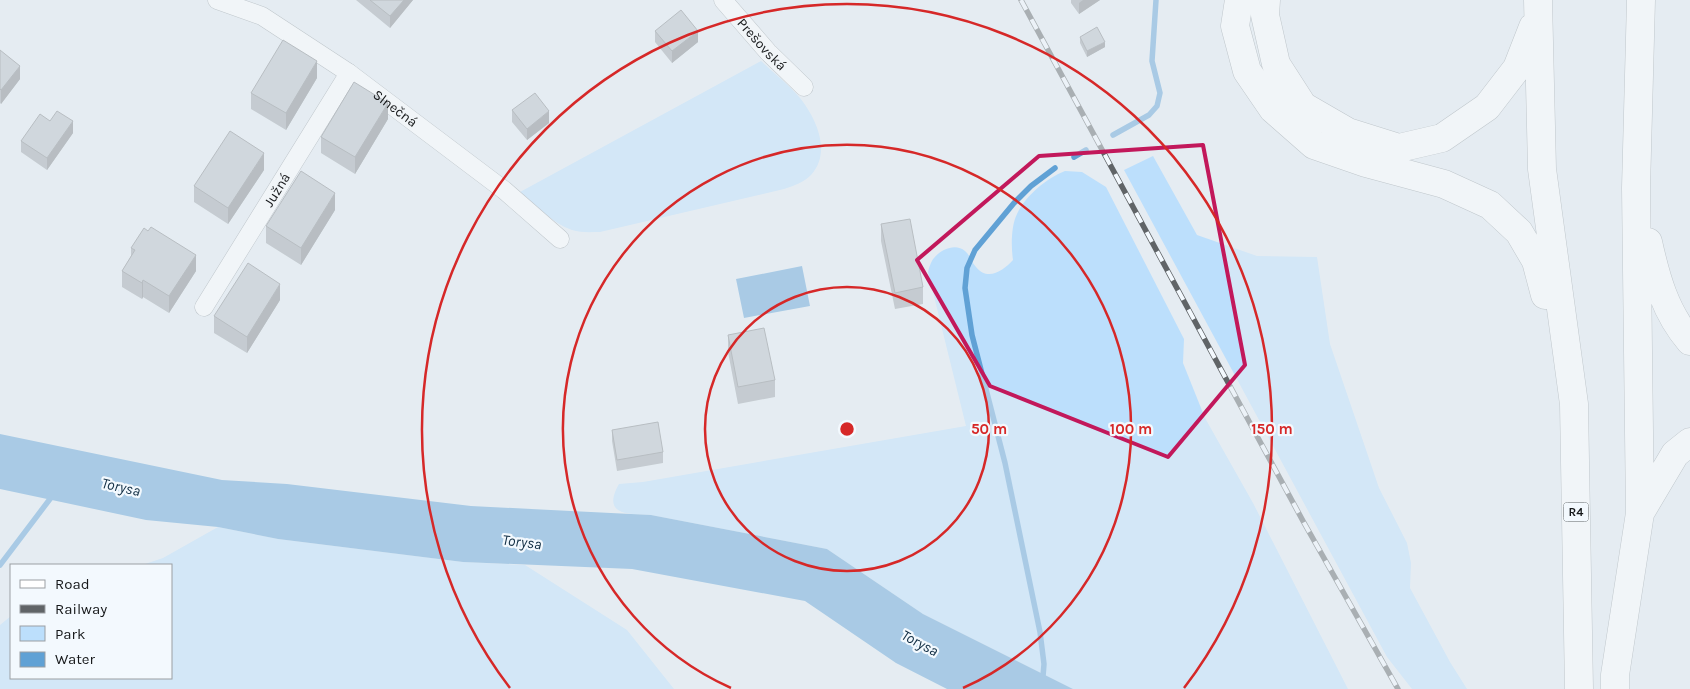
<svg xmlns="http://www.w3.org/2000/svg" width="1690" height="689" font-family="Karla,sans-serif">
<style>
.green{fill:#bcdffc}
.water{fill:#60a1d5}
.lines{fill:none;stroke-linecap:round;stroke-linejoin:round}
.stream{stroke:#60a1d5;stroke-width:5.5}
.minor-casing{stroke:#92999e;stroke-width:19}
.motorway-casing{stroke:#92999e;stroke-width:29}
.minor{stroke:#fff;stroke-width:18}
.motorway{stroke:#fff;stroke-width:28}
.rail-casing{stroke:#606467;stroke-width:5.5}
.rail{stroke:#f3f9fe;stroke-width:4;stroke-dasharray:11;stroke-linecap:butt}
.wall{fill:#9da3a8}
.shaded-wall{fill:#808488}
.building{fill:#b7bdc3;stroke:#808488}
.marked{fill:none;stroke:#c2185b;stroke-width:4;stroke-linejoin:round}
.ring{fill:none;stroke:#d62828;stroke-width:2.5}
.labels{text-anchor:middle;stroke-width:4.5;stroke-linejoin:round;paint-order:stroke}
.shield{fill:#f3f9fe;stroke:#585c5e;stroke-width:1}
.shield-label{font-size:12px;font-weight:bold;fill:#16181a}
.street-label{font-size:14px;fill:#16181a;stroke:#f3f9fe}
.water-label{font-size:15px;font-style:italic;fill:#102d43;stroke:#f3f9fe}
.centre{fill:#d62828;stroke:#f3f9fe;stroke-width:2.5}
.ring-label{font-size:15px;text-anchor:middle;font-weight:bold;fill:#d62828;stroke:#f3f9fe;stroke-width:4.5;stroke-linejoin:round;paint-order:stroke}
</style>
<rect width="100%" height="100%" fill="#e5ecf2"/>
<path class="green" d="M761,61C774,73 788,84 800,98C816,118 832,152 811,175C804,182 794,186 784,189L600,232C591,232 581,233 572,230C552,223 535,205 520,192Z
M1153,156L1197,235L1257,256L1317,257L1330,344L1379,488L1407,543L1411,563L1410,588L1450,662L1467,689H1412L1387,657L1124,170Z
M1065,171L1082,172L1106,187L1184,339L1183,363L1205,418L1253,503L1348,689H1073L923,614L827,549L651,515C629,514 601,516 619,484L643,482L966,426L928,272C929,268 931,261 934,258C941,249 956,243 965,251C970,255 972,263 976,267C988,282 1004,270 1013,260C1011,247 1011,226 1017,214C1026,195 1047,178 1065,171Z
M218,527L278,539L463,562L525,565L627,630L674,689H0V625L11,616V678H171V565H142L163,558Z"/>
<path class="water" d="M802,266L810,306L744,318L736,279Z
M0,434L222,480L287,484L471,506L651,515L827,549L923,614L1073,689H947L896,663L805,601L632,569L463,562L278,539L218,527L146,520L0,489Z"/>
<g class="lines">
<path class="stream" d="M1113,135L1149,115L1157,106L1160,93L1152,61L1156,0
M1074,157L1086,150
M0,565L53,495
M1042,689L1044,664L1040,632L1005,463L972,335L965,288L967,268L975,250L1014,203L1031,186L1055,168"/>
<g class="minor-casing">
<g id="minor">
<path id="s1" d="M217,0L262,16L349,73L504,190L560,239"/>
<path id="s2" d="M723,0L768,52L804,87"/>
<path id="s3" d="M204,307L349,73"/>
</g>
</g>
<g class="motorway-casing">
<path id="motorway" d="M1239,0L1235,26L1247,71L1273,109L1314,145L1366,163L1444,184L1490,205L1519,232L1536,261L1545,295
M1266,0L1265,15L1276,64L1303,106L1348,132L1399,148L1442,138L1487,107L1517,68L1533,27
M1538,0L1542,169L1574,404L1579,689
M1648,242C1656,278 1665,312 1690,341
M1640,513L1675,454L1690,442
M1615,689V675L1640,513L1636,188L1641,0"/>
</g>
<use href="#minor" class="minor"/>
<use href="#motorway" class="motorway"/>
<g class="rail-casing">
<path id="rail" d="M1021,0L1303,521L1398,689"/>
</g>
<use href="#rail" class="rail"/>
</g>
<path class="wall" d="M356,0H413L390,28Z
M1071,0H1100L1079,14L1071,3Z
M655,31L698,42L672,63L655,42Z
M1080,37L1105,47L1087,57L1080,43Z
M0,50L20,79L1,104L0,103Z
M317,78L286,130L251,109V93Z
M512,110L549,123L527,140L512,122Z
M388,119L355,174L321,153V137Z
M50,121L73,133L47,170L21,152V141Z
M264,170L228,224L194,202V186Z
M335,210L301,265L266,243V226Z
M881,224L923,287V304L895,309L881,241Z
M131,248L196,271L169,313L143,297L142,299L122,287V271L131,256Z
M280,300L247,353L214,333V316Z
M728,335L775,380V397L738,404L728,352Z
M612,430L663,452V463L617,471L612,441Z"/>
<path class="shaded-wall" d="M404,0H413L390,28V16Z
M1083,0H1100L1079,14V3Z
M698,31V42L672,63V51Z
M1105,42V47L1087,57V51Z
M317,61V78L286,130V113Z
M20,66V79L1,104V90Z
M388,103V119L355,174V157Z
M549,111V123L527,140V129Z
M73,121V133L47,170V158Z
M264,153V170L228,224V208Z
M335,193V210L301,265V248Z
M196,255V271L169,313V296Z
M143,280V297L142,299V283Z
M280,284V300L247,353V337Z"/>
<path class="building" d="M370,0H404L390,16Z
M681,10L698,31L672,51L655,31Z
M1097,27L1105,42L1087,51L1080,37Z
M283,40L317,61L286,113L251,93Z
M0,50L20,66L1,90L0,89Z
M354,82L388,103L355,157L321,137Z
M535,93L549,111L527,129L512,110Z
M57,111L73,121L47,158L21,141L40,114L50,121Z
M230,131L264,153L228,208L194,186Z
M301,171L335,193L301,248L266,226Z
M910,219L923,287L895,293L881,224Z
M151,227L196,255L169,296L143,280L142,283L122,271L135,250L131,248L144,228L148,231Z
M248,263L280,284L247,337L214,316Z
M764,328L775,380L738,387L728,335Z
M658,422L663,452L617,460L612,430Z"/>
<path d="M0 0H1690V689H0ZM1203,145L1245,365L1168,457L990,386L917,260L1039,156Z" fill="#e5ecf2" fill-opacity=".55" fill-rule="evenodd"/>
<path class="marked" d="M1203,145L1245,365L1168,457L990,386L917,260L1039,156Z"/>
<g class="ring">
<circle cx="847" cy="429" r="142"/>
<path d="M731 688A284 284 0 1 1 963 688"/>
<path d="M510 688A425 425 0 1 1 1184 688"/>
</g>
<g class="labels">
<rect class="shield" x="1563.5" y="502.5" width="25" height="19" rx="4"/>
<g class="shield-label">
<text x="1576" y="516">R4</text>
</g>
<g class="street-label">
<text dy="5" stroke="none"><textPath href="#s2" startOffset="59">Prešovská</textPath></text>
<text dy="5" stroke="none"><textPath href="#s1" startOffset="210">Slnečná</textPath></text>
<text dy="5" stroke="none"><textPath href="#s3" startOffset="138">Južná</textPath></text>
</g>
<g class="water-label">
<text transform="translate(121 487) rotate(13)" y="5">Torysa</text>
<text transform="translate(522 542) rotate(7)" y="5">Torysa</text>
<text transform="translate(920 643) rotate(28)" y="5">Torysa</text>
</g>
</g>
<circle cx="847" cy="429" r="8" class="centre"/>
<g class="ring-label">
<text x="989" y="434">50 m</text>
<text x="1131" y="434">100 m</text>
<text x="1272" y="434">150 m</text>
</g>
<rect x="10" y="564" width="162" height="115" fill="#f3f9fe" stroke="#9b9fa3"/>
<rect x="20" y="580" width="25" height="8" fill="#ffffff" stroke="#9b9fa3"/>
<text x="55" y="589" font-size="15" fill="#16181a">Road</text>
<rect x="20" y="605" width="25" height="8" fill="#606467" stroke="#9b9fa3"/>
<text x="55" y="614" font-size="15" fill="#16181a">Railway</text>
<rect x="20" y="626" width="25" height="15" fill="#bcdffc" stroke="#9b9fa3"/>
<text x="55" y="639" font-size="15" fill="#16181a">Park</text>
<rect x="20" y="652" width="25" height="15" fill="#60a1d5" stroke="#9b9fa3"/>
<text x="55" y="664" font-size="15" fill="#16181a">Water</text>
</svg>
